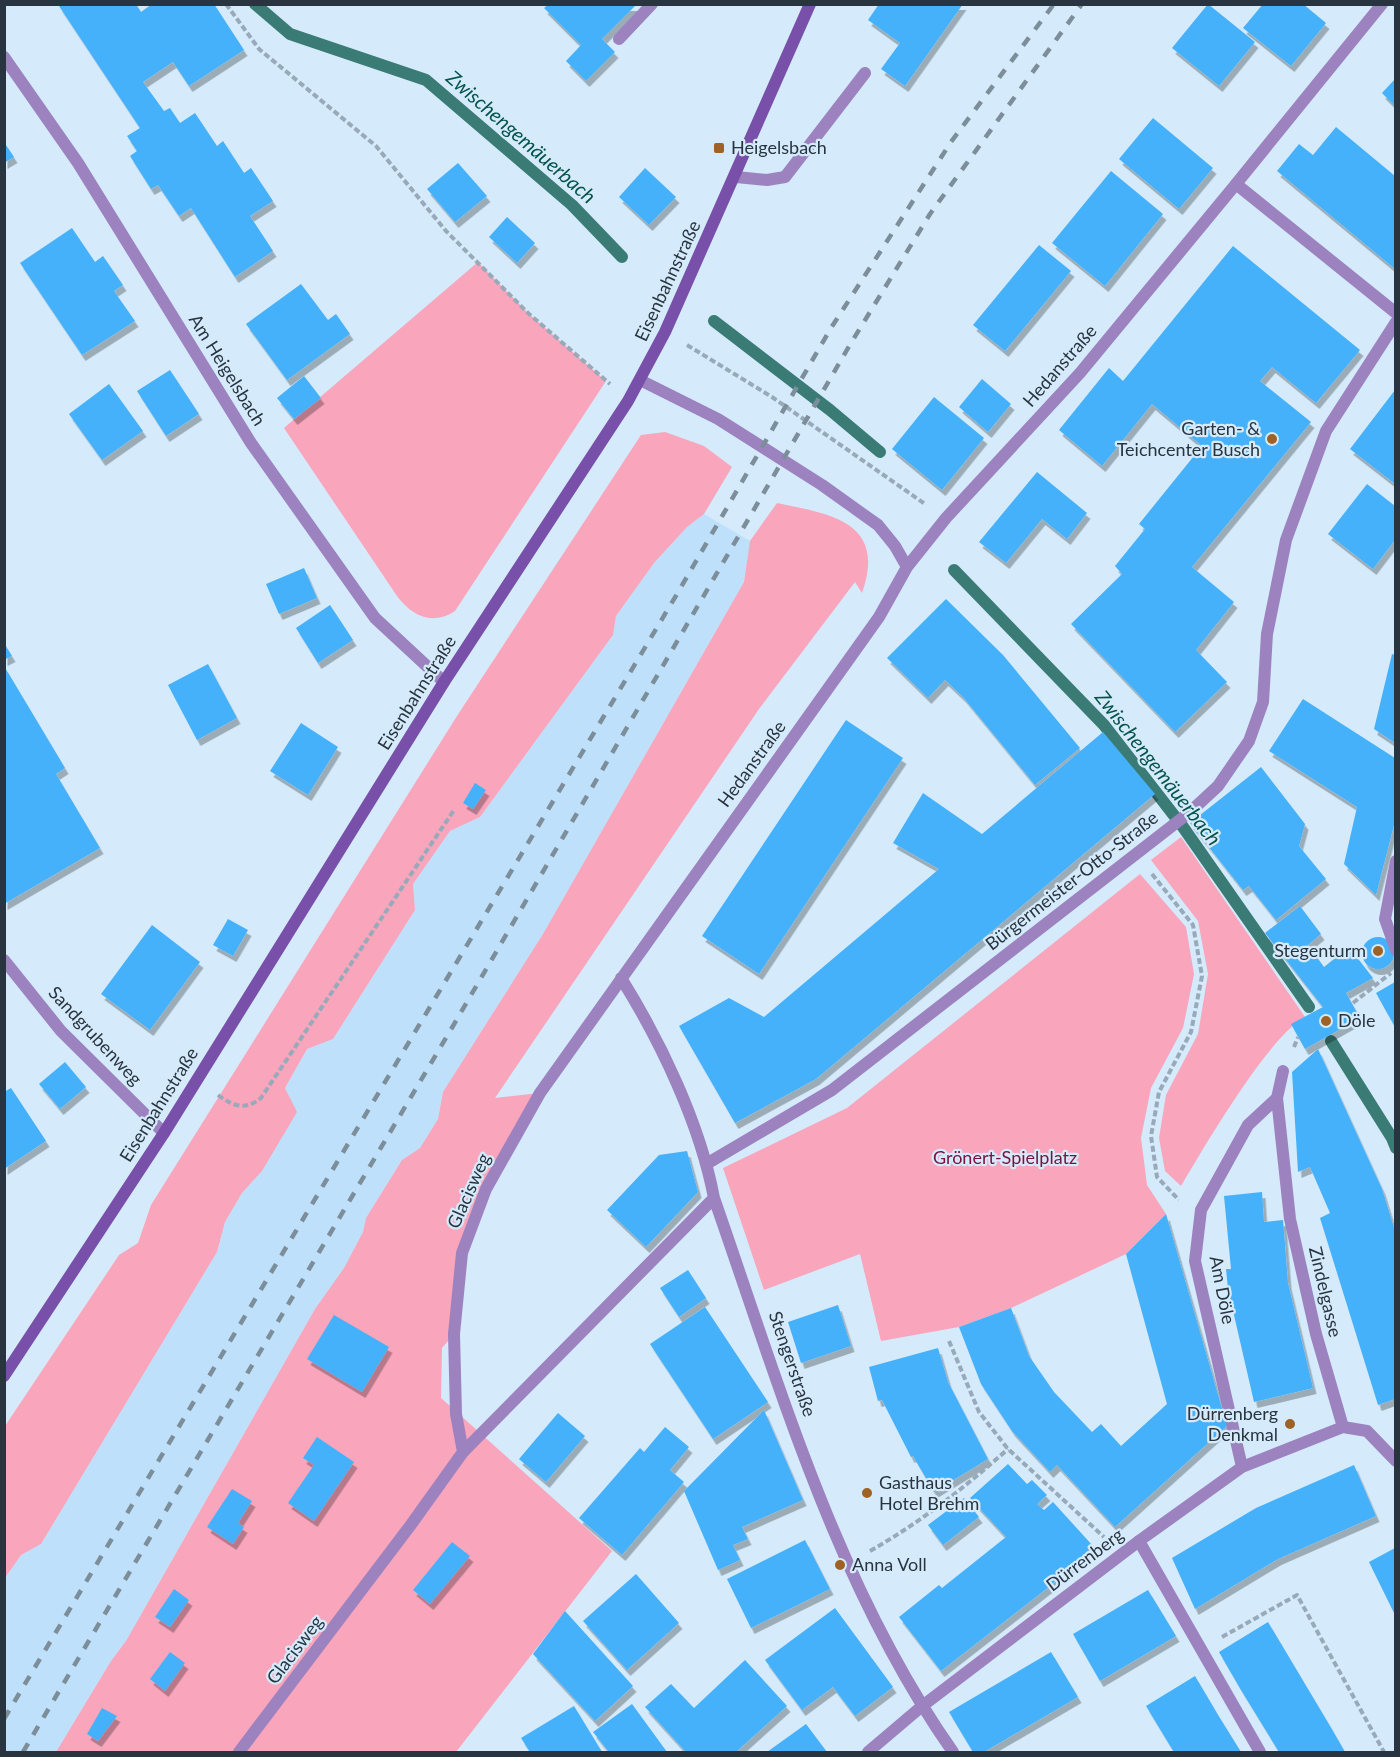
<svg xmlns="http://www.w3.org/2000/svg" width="1400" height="1757" font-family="Lato,sans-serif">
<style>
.built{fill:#bfe0fa}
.green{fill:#f9a5bb}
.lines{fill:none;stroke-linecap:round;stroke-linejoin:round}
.stream{stroke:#3a7b76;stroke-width:12}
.building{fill:#45b1fa;filter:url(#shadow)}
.path{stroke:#98aab9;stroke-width:4;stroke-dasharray:6 3;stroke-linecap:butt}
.lane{stroke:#9c83c0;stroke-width:12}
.street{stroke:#9c83c0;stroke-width:12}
.secondary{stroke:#7850a9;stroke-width:12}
.rail{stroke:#7d8e9b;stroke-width:4.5;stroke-dasharray:10 10;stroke-linecap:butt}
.poi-dot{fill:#9d6224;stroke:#d5eafa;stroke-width:2}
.labels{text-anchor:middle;stroke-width:4.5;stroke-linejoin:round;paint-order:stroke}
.poi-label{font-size:18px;fill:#283540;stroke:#d5eafa;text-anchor:start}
.street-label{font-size:18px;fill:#283540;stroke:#d5eafa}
.park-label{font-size:18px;fill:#79123c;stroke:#d5eafa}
.water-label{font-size:20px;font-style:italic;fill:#05544b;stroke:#d5eafa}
</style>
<defs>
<filter id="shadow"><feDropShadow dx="3.5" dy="6" stdDeviation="0" flood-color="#0004"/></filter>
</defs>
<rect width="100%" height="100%" fill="#d5eafa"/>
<path class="built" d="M704,514L750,541L744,582L543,934L443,1092L438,1119L420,1148L402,1160L366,1218L363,1232L344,1268L315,1309L126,1641L111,1661L56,1752H5V1578L21,1555L41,1544L217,1252L225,1222L242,1193L262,1171L296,1112L285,1088L307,1049L333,1039L415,910L413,884L450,831L480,817L613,635L616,616L654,563L687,527Z"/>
<path class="green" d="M478,262L528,313L606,381L455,611C432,626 412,616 397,596L284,428Z
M665,432L704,446L732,467L704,514L687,527L654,563L616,616L613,635L480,817L450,831L413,884L415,910L333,1039L307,1049L285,1088L297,1112L262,1171L242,1193L225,1222L217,1252L41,1544L21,1555L5,1578V1426L119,1255L138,1243L151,1205L457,716L641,435Z
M777,503C831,514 887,522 862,593L855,582L759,709L495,1098L540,1093L486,1189L462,1253L454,1334L442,1348L441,1398L612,1551L456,1752H56L111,1661L126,1641L315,1309L344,1268L363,1232L366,1218L402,1160L420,1148L438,1119L443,1092L543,934L744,582L750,541Z
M1181,837L1305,1017C1269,1036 1204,1147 1181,1186L1165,1171L1159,1138L1166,1095L1198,1034L1208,974L1198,921L1151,860Z
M1140,874L1186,927L1194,974L1183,1028L1151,1088L1141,1138L1147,1185L1166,1214L1126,1254L1011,1308L959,1327L881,1341L860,1254L764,1290L723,1168L847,1108Z"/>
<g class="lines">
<path class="stream" d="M255,4L290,34L426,80L572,205L622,257
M714,321L830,410L880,452
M954,570L1104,725L1183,827L1309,1007
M1331,1041L1392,1138L1396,1148"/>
</g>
<path class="building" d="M61,4H136L141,12L152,4H214L244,50L189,86L173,62L143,82L164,111L170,108L180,123L195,113L217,146L223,141L244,173L251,168L273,201L250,216L273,251L235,277L191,208L179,216L158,185L151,189L130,156L137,151L127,136L140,128L59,6Z
M879,4H963L905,86L881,69L900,43L868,20Z
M1208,4L1255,42L1219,86L1172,48Z
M1263,4H1303L1326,23L1291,66L1243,28Z
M548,5H636L602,39L615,52L586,81L566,61L581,45L544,8Z
M1395,79V106L1382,93Z
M1153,118L1213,168L1179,209L1119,159Z
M1336,127L1395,176V269L1277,171L1299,144L1313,155Z
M4,142L14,157L4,163Z
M458,163L487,196L455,222L427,189Z
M645,168L676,197L649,225L619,197Z
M1111,171L1163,214L1105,286L1052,243Z
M507,217L535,243L517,263L489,237Z
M72,228L95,262L103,256L123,285L114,291L135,321L82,355L20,263Z
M1039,245L1071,271L1005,351L973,325Z
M1233,246L1360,350L1316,403L1272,367L1260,381L1311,422L1192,567L1234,602L1196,650L1227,682L1175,732L1071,624L1122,574L1115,566L1145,529L1139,524L1202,446L1152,404L1102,466L1059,430L1109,368L1123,381Z
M301,284L328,320L336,314L350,334L287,380L246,324Z
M170,370L199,414L166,436L137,391Z
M304,376L321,398L294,419L277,398Z
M982,379L1011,404L988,432L959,407Z
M109,384L143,431L102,460L69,414Z
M1395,390V484L1350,449Z
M934,397L984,438L942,490L892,449Z
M1037,472L1087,513L1067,539L1042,519L1006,563L979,542Z
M1367,484L1395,506V540L1373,569L1328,534Z
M304,568L317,598L279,614L266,584Z
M946,599L1003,655L1080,748L1035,785L963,697L945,680L928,698L887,658Z
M330,605L353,640L318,663L296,628Z
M4,643L12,656L4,660Z
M1392,654L1395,655V743L1374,729Z
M208,664L237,718L197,740L168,685Z
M4,666L65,768L56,774L100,848L4,904Z
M1303,699L1395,758V821L1376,895L1344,864L1357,807L1269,751Z
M846,720L903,758L759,974L702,936Z
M301,723L338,747L308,795L270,771Z
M1103,732L1155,794L816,1079L735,1123L679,1026L729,998L764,1017L939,869L893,843L923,793L982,834Z
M1261,767L1305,824L1299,846L1326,879L1276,920L1249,886L1243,890L1190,823Z
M475,783L486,790L473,809L463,803Z
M1300,906L1321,934L1308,945L1324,967L1349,947L1373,978L1346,993L1360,1018L1305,1049L1291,1024L1323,1007L1265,933Z
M228,919L248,930L233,956L213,945Z
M152,925L200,962L150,1030L101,994Z
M1362 953a16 16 0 1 1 32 0a16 16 0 1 1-32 0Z
M1395,982V1027L1376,993Z
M1318,1049L1382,1189L1395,1231V1399L1378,1405L1320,1218L1330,1213L1310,1167L1298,1172L1292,1072Z
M65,1062L86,1087L60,1109L39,1084Z
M11,1088L46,1141L4,1169V1092Z
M687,1151L698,1192L646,1247L607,1210L659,1155Z
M1262,1192L1264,1222L1283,1220L1288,1283L1313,1388L1254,1402L1228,1289L1226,1269H1231L1224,1196Z
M1166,1214L1227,1426L1115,1527L1057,1465L1050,1472L1012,1431L981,1384L959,1327L1011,1308L1029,1356L1054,1392L1092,1432L1101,1424L1121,1446L1167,1404L1126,1254Z
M688,1270L706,1298L679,1317L660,1288Z
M838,1305L851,1346L801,1363L788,1322Z
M705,1307L768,1402L713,1439L650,1344Z
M334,1315L389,1347L362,1392L307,1359Z
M938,1348L948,1382L988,1459L934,1492L913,1456L911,1457L882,1400L878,1401L869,1367Z
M764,1410L803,1500L742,1527L748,1539L733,1545L740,1560L718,1570L684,1491Z
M558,1413L585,1436L546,1482L519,1459Z
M665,1427L689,1447L670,1470L684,1482L622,1555L579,1518L640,1448L644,1452Z
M317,1437L354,1462L314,1521L288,1503L314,1465L303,1458Z
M1008,1464L1027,1484L1032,1480L1047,1495L1037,1504L1044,1510L1053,1502L1093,1546L1050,1586L941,1671L899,1617L939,1585L942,1588L1006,1537L970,1498Z
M1354,1465L1376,1516L1278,1559L1195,1609L1172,1558L1256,1508Z
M232,1489L252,1501L238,1523L244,1527L233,1544L207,1527Z
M964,1498L979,1517L943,1545L928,1525Z
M805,1540L830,1589L751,1628L727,1579Z
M452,1542L470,1556L430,1604L413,1590Z
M1395,1548V1615L1369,1562Z
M636,1574L679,1623L627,1670L583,1621Z
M174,1589L189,1600L170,1627L155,1617Z
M1148,1590L1176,1636L1100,1681L1073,1634Z
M835,1608L893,1687L855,1716L833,1687L802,1710L765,1660Z
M565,1611L633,1686L595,1721L533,1654Z
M1268,1622L1330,1726L1345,1752H1279L1241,1690L1219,1652Z
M170,1652L185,1663L165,1691L150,1679Z
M1051,1652L1078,1697L984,1752H973L949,1712Z
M745,1660L787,1706L736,1752H686L645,1707L671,1684L694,1708Z
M1195,1676L1218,1715L1241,1752H1174L1169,1744L1146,1706Z
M632,1704L667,1752H609L593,1732Z
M574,1706L602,1752H530L521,1738Z
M102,1708L117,1716L98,1741L87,1734Z
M806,1724L827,1752H767Z"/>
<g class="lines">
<path class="path" d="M226,4L259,49L376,146L446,231L528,313L610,384
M687,345L772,397L925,504
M1152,874L1193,925L1202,976L1191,1032L1159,1092L1151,1136L1157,1177L1179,1200
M1353,1003L1391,973
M1294,1047L1298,1037
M218,1095C233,1106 245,1111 261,1098L454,810
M949,1341L979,1412L1008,1449L1104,1537
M870,1551C921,1522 964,1488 1008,1449
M1222,1637L1297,1595L1384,1752"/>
<path class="lane" d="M619,39L652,4
M736,177L767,180L785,177L865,73
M1236,184L1382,4
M1139,1541L1260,1752"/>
<path class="street" d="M4,57L78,163L251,443L375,618L444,682
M640,380L718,419L822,485L878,525L895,546L907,567
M1396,861L1385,919L1396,950
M4,960L61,1031L164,1133
M621,978C661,1042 700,1124 714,1198C780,1387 837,1587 953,1752
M1277,1098L1290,1219L1316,1334L1343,1427
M708,1163L832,1090L1190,812L1218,786L1249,741L1263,702L1267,634L1286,540L1326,431L1396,322
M1343,1427L1367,1431L1396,1461
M463,1452L714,1198
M1242,1467L1195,1261L1201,1210L1248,1125L1277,1098L1283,1071
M239,1752L410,1526L463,1452L456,1414L454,1334L462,1253L486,1189L540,1093L879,617L907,567L946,518L1080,373L1236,184L1396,313
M868,1752L921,1707L1139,1541L1242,1467L1343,1427"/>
<path class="secondary" d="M4,1376L164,1133L444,682L628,401L665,332L810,4"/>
<path class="rail" d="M4,1719L677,594L831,328L951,142L1054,4
M23,1752L453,1026L851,343L930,214L1082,4"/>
</g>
<g class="poi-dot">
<rect x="713" y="142" width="12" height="12" rx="3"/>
<circle cx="1272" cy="439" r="6"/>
<circle cx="1378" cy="951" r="6"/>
<circle cx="1326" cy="1021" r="6"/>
<circle cx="1290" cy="1424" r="6"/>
<circle cx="867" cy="1493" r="6"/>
<circle cx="840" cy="1565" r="6"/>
</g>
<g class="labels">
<g class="poi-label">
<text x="731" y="154">Heigelsbach</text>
<text x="1260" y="435" text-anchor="end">Garten- &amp;<tspan x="1260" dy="21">Teichcenter Busch</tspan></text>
<text x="1366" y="957" text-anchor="end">Stegenturm</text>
<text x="1338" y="1027">Döle</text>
<text x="1278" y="1420" text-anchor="end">Dürrenberg<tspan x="1278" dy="21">Denkmal</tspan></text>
<text x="879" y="1489">Gasthaus<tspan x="879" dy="21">Hotel Brehm</tspan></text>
<text x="852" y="1571">Anna Voll</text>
</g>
<g class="street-label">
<text transform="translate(668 281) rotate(-65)" y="6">Eisenbahnstraße</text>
<text transform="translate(1060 366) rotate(-49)" y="6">Hedanstraße</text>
<text transform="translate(227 370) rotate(58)" y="6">Am Heigelsbach</text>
<text transform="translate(417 693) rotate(-58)" y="6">Eisenbahnstraße</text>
<text transform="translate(752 764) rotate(-54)" y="6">Hedanstraße</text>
<text transform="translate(1072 881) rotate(-38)" y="6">Bürgermeister-Otto-Straße</text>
<text transform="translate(95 1036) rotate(47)" y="6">Sandgrubenweg</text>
<text transform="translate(159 1105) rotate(-58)" y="6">Eisenbahnstraße</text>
<text transform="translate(469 1191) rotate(-66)" y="6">Glacisweg</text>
<text transform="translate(1222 1290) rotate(79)" y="6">Am Döle</text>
<text transform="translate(1325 1292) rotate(77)" y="6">Zindelgasse</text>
<text transform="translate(792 1364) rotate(71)" y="6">Stengerstraße</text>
<text transform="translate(1085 1560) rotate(-37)" y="6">Dürrenberg</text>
<text transform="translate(295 1650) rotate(-53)" y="6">Glacisweg</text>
</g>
<g class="park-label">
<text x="1005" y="1164">Grönert-Spielplatz</text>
</g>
<g class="water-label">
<text transform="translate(521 137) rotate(41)" y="7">Zwischengemäuerbach</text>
<text transform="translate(1158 768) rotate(52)" y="7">Zwischengemäuerbach</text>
</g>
</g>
<rect width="1400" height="1757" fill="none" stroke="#283540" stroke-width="12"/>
</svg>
